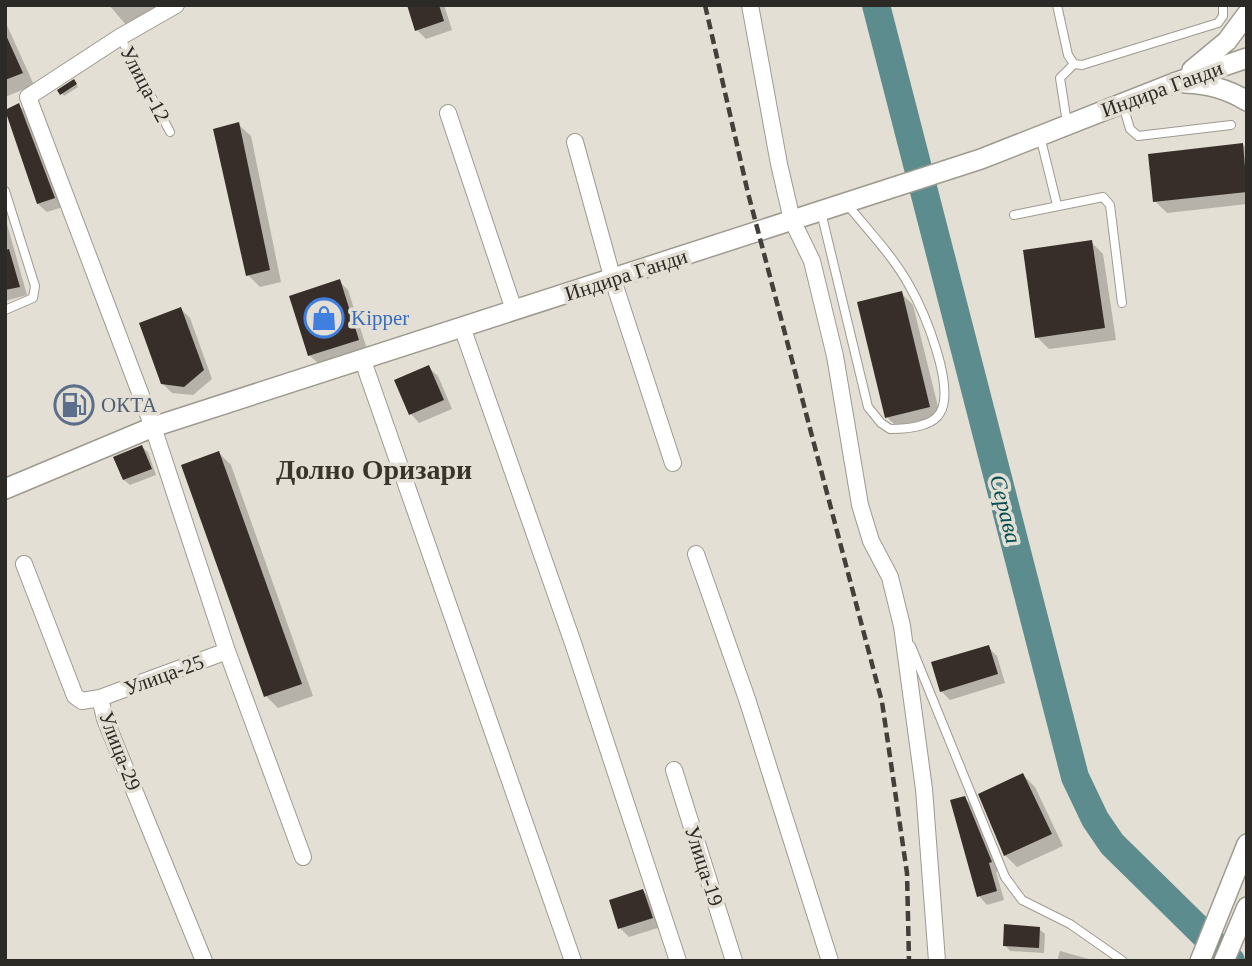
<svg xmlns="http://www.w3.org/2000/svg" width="1252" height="966" font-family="Georgia,serif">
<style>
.shadow{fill:#0003}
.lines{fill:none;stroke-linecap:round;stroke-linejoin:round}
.river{stroke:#5c8c8d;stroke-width:28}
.building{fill:#372e29}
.service-casing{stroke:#9e9a90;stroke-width:10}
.minor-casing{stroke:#9e9a90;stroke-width:18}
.tertiary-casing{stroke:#9e9a90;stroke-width:22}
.service{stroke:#fff;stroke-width:8}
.minor{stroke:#fff;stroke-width:16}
.tertiary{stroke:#fff;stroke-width:19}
.rail{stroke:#43403c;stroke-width:4.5;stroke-dasharray:10 5;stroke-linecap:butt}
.labels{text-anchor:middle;stroke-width:7;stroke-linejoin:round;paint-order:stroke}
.street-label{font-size:21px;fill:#2c2a26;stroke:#e4dfd4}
.shop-label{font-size:21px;fill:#366cbe;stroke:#e4dfd4;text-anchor:start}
.service-label{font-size:21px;fill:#4e5e75;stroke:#e4dfd4;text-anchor:start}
.water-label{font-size:23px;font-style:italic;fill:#024f52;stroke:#e4dfd4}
.district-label{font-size:28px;font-weight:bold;fill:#38352c;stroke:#e4dfd4}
</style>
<rect width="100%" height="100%" fill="#e4dfd4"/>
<path class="shadow" d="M109,5H161L126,25Z
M409,5H444L452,30L426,39L417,30Z
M5,21L34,85L5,97Z
M76,84L78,87L64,96L60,91Z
M19,106L28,114L63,207L47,212L38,204Z
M238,124L251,136L281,282L260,287L248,275Z
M1243,145L1247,149V204L1167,213L1155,201Z
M5,217L27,295L5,301Z
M1091,242L1103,254L1116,340L1049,349L1037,337Z
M339,281L348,290L367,349L319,364L310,356L291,297Z
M901,293L913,305L941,419L899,429L887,417Z
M181,309L190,318L212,379L193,395L172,393L162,383Z
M429,368L438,376L452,409L419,423L411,414Z
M142,447L148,452L156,475L130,485L124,480Z
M219,453L231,465L313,696L278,708L266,696Z
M988,647L997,656L1005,683L950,700L941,691Z
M1023,775L1035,787L1063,846L1017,867L1005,855L981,795Z
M964,798L973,806L999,870L996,872L1004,900L987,905L979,896Z
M643,891L652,900L661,927L629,937L620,928Z
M1039,929L1045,934L1044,953L1010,951L1005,945Z
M1060,951L1096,961H1057Z"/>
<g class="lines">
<path class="river" d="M876,5L1075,777L1095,819L1112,844L1231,961"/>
</g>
<path class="building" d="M407,5H439L444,21L415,31Z
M5,33L23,73L5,80Z
M74,79L77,84L60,95L57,90Z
M19,103L55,198L37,204L5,110Z
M239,122L270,270L246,276L213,129Z
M1243,143L1247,192L1153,202L1148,154Z
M1092,240L1105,328L1035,338L1023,250Z
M9,249L20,287L5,290V250Z
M340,279L359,340L308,356L289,296Z
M902,291L930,407L885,418L857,302Z
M181,307L204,370L184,387L161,384L139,323Z
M429,365L444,400L409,415L394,380Z
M142,445L152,469L123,480L113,457Z
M219,451L302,684L264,697L181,465Z
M989,645L998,674L940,692L931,662Z
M1023,773L1052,834L1004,856L978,794Z
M965,796L992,862L989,863L997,891L977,897L950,800Z
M643,889L653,918L618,929L609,900Z
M1004,924L1040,927L1039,948L1003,946Z"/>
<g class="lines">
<g class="service-casing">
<path id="service" d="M1057,5L1068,55L1074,64
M120,37L170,132
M1123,105L1130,129L1138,136L1231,125
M1067,123L1060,78L1074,64L1082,65L1218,23L1223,16V5
M1040,136L1057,205
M5,191L35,286L33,298L5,310
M821,212L868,407L881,423L890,429C905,429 932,427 940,413C956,387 924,311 909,285C893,256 867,229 846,203
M1014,215L1103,197L1110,205L1122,303
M911,646L1005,877L1022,900L1070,924L1123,961"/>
</g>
<g class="minor-casing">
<path id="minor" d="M176,5L120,37L28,97L153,427L227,651L303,857
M750,5L779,164L792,220L812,261L835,356L860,505L871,541L890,577L902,626L924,789L937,961
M448,113L514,310
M575,142L613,280L673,463
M462,327L573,643L678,961
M363,361L573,961
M696,554L747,699L830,961
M24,564L75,696L82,701L100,698L105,719L204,961
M100,698L227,651
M674,770L734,961"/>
</g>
<g class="tertiary-casing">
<path id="tertiary" d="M1192,70L1227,41L1247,14
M1185,83C1209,84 1227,89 1247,101
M5,489L153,427L981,159L1174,83L1247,58
M1200,961L1247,844
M1224,961L1247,907"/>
</g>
<use href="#service" class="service"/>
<use href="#minor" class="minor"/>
<use href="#tertiary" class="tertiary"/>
<path class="rail" d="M705,5L748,193L882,702L907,873L909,961"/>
</g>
<defs>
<g id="shop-ring" transform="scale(2.0125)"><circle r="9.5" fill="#e4dfd4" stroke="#3f7fe0" stroke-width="1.5"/><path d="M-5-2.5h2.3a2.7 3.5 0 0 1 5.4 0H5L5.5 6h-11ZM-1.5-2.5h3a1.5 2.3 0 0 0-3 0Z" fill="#3f7fe0"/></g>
<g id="fuel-ring" transform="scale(2.0125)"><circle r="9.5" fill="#e4dfd4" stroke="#5c6f8a" stroke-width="1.5"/><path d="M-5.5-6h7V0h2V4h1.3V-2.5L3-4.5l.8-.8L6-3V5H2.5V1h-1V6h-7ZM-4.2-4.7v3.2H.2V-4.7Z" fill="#5c6f8a"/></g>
</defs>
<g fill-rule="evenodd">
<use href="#shop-ring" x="324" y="318"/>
<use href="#fuel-ring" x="74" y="405"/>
</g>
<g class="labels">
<g class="street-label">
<text transform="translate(145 84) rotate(62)" y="7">Улица-12</text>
<text transform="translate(1162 89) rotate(-20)" y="7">Индира Ганди</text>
<text transform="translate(626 275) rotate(-18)" y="7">Индира Ганди</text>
<text transform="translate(164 675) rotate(-20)" y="7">Улица-25</text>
<text transform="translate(120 751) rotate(69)" y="7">Улица-29</text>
<text transform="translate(704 866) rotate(72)" y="7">Улица-19</text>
</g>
<g class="shop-label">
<text x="351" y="325">Kipper</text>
</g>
<g class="service-label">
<text x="101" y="412">ОКТА</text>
</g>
<g class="water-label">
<text transform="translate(1006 509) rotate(76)" y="8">Серава</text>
</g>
<g class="district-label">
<text x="374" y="479">Долно Оризари</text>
</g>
</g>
<rect width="1252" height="966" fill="none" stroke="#2c2a26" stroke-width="14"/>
</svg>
